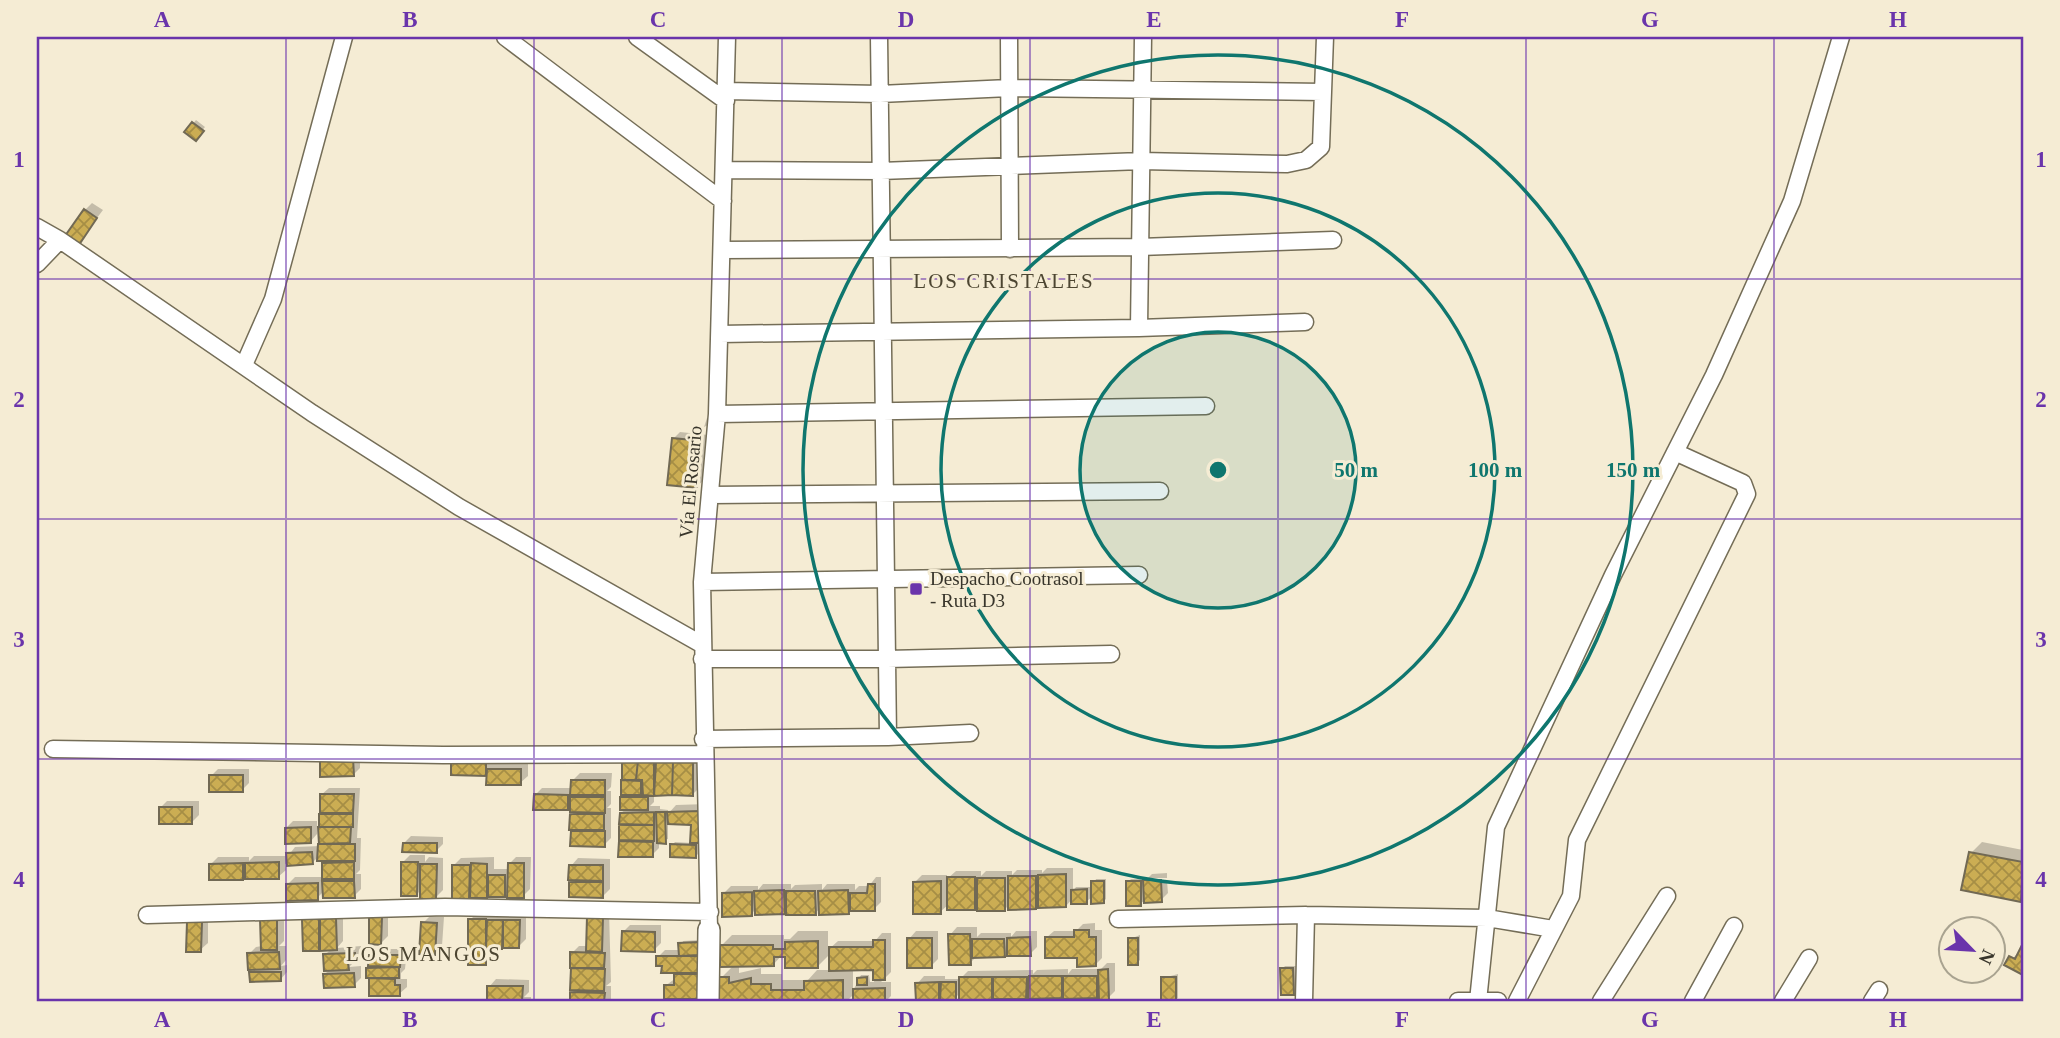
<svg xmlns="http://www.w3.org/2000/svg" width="2060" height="1038" font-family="'Times New Roman',serif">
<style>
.shadow{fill:#0003;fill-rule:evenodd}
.building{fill:url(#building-cross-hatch);stroke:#716954;stroke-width:2}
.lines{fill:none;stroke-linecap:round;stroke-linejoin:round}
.minor-casing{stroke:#746d57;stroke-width:19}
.tertiary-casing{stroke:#746d57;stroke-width:24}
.minor{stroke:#fff;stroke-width:16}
.tertiary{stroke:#fff;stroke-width:21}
.grid{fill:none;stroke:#6a34ab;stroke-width:2;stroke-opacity:0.55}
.ring{fill:none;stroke:#0f766e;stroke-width:3.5}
.poi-dot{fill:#6a34ab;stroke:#f5ecd4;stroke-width:2.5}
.labels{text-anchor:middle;stroke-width:6;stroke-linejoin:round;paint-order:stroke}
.street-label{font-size:19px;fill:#38352b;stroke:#f5ecd4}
.poi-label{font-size:19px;fill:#38352b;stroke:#f5ecd4;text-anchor:start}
.neighbourhood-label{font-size:21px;letter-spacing:2px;fill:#4c4531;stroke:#f5ecd4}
.centre{fill:#0f766e;stroke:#f5ecd4;stroke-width:3.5}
.ring-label{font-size:21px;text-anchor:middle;font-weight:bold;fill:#0f766e;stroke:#f5ecd4;stroke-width:6;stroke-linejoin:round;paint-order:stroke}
.neatline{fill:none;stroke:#6a34ab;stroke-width:2.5}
.grid-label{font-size:23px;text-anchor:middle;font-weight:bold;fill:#6a34ab}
</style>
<defs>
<pattern id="building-cross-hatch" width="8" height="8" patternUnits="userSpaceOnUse" patternTransform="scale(1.75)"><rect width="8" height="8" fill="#cbad53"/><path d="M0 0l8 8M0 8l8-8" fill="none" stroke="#a68e45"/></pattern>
</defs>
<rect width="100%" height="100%" fill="#f5ecd4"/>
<path class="shadow" d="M196,120L205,127L195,139L187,131Z
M92,203L103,210L78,243L85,210Z
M707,418H710V424L704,427Z
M680,432L708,435L704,480L696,487L673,439Z
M360,752V768L353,775H322Z
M492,753V763H528V776L520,783L488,774L453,773Z
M700,755V787L693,794L654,793V802L650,806H660V809L668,810V814L676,805L707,804L698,854L695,857L672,845L675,842L692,843L693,823L668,822V839L659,841V848L652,855H620L621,813L626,809L622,798L626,793H622L624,760Z
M218,769H249V783L242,790L211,776Z
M580,773H612L611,787L607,791H611V804L607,808H611V838L604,845L572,844L571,815L576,811L572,804L567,809L535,795L542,788H572L573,780Z
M329,788H360L357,838H361L360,870L356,874H361V889L354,896L324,891L317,898L288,884L295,877H324V860L319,856L312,863L285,864L286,870L278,877L247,873L242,878L211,864L218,857H249V861L254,856H288L295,847L320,846L321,815L325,811L321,795Z
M167,801H199V815L192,822L160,808Z
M293,821H317V834L310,842L286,828Z
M411,836L443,837V844L436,851L404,843Z
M1982,842L2023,850L2021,900L1971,853Z
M410,855H425V862L429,857L443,858V890L436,897L421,890L417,894L403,862Z
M494,857V869H509V864L516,857H531L530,889L523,896L509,891L504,895L490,893L486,896L471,894L468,898L454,865L461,858Z
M578,858L610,859V889L603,896L570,895L571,866Z
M1047,868H1073V891L1076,887H1093L1096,879H1106V899L1103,902L1093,896L1086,902L1073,898L1066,906L1040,903L1035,907L1010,904L1005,909L979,904L974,908L949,904L940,912L915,882L922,875H947V879L956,871H981V876L986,871H1012V875L1017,870H1042V873Z
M1167,873V878H1150V882L1167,881L1168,893L1161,900L1144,901L1140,904L1128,882L1131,879H1144V882L1152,874Z
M876,877H881V902L874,909H851L848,912L821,908L815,913H756V909L751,914L724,893L731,886H758V890L763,884H791V889L795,885L822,884V890L827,884H855V890L859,886H869Z
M378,911H388V936L381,943L371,918Z
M609,911L611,982L606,986H611V1001H572V993L576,989H572V953L579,946H588L589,918Z
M284,912V941L279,946H286V960L281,966L287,965V972L280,980L251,973L256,968L249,954L256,947L262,946V919Z
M343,912V941L337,948L361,946L362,954L349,967L361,966V978L354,985L325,974L330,969L325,955L331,949L305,950L304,920L311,913Z
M477,913H526V939L519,946L505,944L501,948L492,947V956L485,963L470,920Z
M196,915H208V943L200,950L188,922Z
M430,916L444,917L442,946L435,953L423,923Z
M1095,923V930H1102V958L1095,965L1046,938L1054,931H1076L1083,924Z
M630,925H661V943L654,950L623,932Z
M957,927H977V937L981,933H1011V937L1016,931H1037V947L1030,954L1009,950L1004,955L977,956L970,963L950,935Z
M798,931H828V950L838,941H875L882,933H891V972L881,982H891V996L886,1001H855V993L847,1001H721V978L734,965L721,946L732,935H784V939H790ZM831,953L830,970H817L808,980H782V974H761V968L739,973V965H773L782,955L817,967ZM875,968L874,982H870L869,975H861L853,991V969Z
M916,931H938V959L931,966L909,939Z
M1140,935V960L1137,963L1130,939Z
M701,940L704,1001H661L665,996V986L676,978V972L658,957L665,950H680L683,941Z
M2023,947V973L2007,965Z
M378,949H407L405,969L401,973V979H407V987L399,994H371V976H368L371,956Z
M1107,963H1115V991L1108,998L1100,992L1096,997L1065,992L1061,997L1030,993L1026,998H961L960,993L955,998L942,995L939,999L917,984L924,976H945V979H960L968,971L1033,970V974L1037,970L1068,969V974L1072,969H1101Z
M1285,966H1296L1297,990L1293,993L1282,969Z
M1178,974V998L1175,1001L1163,978Z
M496,979L529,980V992L524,997H531V1001H493L496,999L489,987Z"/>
<path class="building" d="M192,122L204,131L196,141L184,132Z
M84,209L97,218L79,245L65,236Z
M672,438L702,441L697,488L667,485Z
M320,758H353L354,776L320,777Z
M451,759L486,760V776L451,775Z
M622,759L638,760L636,780H622Z
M638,760H654V796L643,795L642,780H636Z
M656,762H673L672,795L654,796Z
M673,762H693V796L672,795Z
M487,769H521V785H486Z
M209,775H243V792H209Z
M571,780H605V795H570Z
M621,780L641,781V795H621Z
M320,794H354L353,813H320Z
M534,794L568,795V810H533Z
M570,797H605V813L570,812Z
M620,797H648V810H620Z
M159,807H192V824H159Z
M700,811V843H690L691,825L668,824L667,812Z
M654,812V825L619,824L620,813Z
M656,812H665L666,844L657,843Z
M319,814H353V827H319Z
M570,814H604V830H569Z
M619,825H654V841L619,840Z
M311,827V843L285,844V828Z
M318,827H351L350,843L319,844Z
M571,831H605V847L570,846Z
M619,841L653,842V857H618Z
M403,843H437V853L402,852Z
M318,844H355V861H317Z
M670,844L696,845V858L670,857Z
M312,852L313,864L287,866L286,853Z
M1969,852L2023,862L2021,902L1961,890Z
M279,862V879H245V863Z
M354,862V879H322V863Z
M401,862H418L417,896H401Z
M243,863V880H209V864Z
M471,863L487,864V898H470Z
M508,863H524V898H507Z
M420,864H437L436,899H420Z
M452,865H470L469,899L452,900Z
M569,865H603V881L568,880Z
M1066,874V907L1038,908V875Z
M488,875H505V897H488Z
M1008,876H1036V909L1008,910Z
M947,877H975V910H947Z
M977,878H1005V911H977Z
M1143,880H1161L1162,902L1144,903Z
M322,881H354L355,898H323Z
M941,881V914H913V882Z
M1091,881H1104V903L1091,904Z
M1126,881H1141V906H1126Z
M569,882H603V898L569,897Z
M318,883V900L286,901V884Z
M868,884H875V911H850V893H867Z
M1087,889V904H1071V890Z
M784,890L785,914L755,915L754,891Z
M848,890L849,914L819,915L818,891Z
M786,891H815L816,915H786Z
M752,892V916L722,917V893Z
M369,917H382L381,945L369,944Z
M587,917H603L602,952L586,951Z
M277,918V950H261L260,919Z
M336,918L337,950L320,951V919Z
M302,919H319V951H303Z
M468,919H486V965H468Z
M487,920H503L502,949H486Z
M503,920H520L519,948H503Z
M187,922H202L201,952H186Z
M421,922L437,923L435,955L419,954Z
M1074,930H1089V937H1096V966L1077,967V958H1045V937H1074Z
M622,931L655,932V952L621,951Z
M948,934H970L971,965H949Z
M1030,937L1031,956H1007V938Z
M907,938H932V968H907Z
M1128,938H1138V965H1128Z
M972,939H1004L1005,957L972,958Z
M873,940H885V980H873V970L829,971V947H873Z
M818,941V968H785V957H774V966L720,967V945H773V949H785V942Z
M699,942V955L679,956L678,943Z
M2022,945L2023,946V975L2004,965L2009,956L2015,959Z
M279,952L280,969L248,970L247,953Z
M570,952L605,953L604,968H570Z
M355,953V963H348L349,970L324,971L323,954Z
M369,955H401L400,967L368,966Z
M656,956H699V973H661L662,966H656Z
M399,967V978H366V968Z
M571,968L605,969L604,991L570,990Z
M1280,968H1293L1294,995H1281Z
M1108,969L1109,1000H1099L1098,970Z
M249,972H281V981L250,982Z
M354,973L355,987L324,988L323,974Z
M674,974H698L699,999H664V985H674Z
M1029,976H1062V998L1028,999Z
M1063,976H1097V998L1063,999Z
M719,977H729V983L751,978V984H771V990H804V981L843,980V1001H719Z
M867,977V985H857V978Z
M959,977H992V1000H959Z
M993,977H1027L1026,999H993Z
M1161,977H1176V1001H1161Z
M369,978L395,979V985H400V996H369Z
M939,982V1001H916L915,983Z
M941,982H956V1000H940Z
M487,986H523L522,1001L487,1000Z
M885,988V1001H853V989Z
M570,992L605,993L604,1001H570Z"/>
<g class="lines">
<g class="minor-casing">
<path id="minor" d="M505,37L723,201
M637,37L726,101
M879,37L888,737
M1009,37L1010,249
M726,91L880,94L1009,88L1323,92
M724,170L881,171L1141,161L1287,164L1306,160L1321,147L1325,37
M37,227L60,240L312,413L459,507L701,644
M723,250L1140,247L1333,240
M37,264L60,240
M1139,328L1143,37
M720,334L1139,328L1305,322
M244,365L273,299L344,37
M717,414L1206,406
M711,495L1160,491
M702,582L1139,575
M702,659H887L1111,654
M703,739L888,737L970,733
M53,749L443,755L704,754
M147,915L445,907L710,912
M1118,919L1306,915L1487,918L1553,929
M709,930L702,582L717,414L727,37
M1304,1001L1306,915
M1458,1001H1498
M1478,1001L1496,827L1613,575L1714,375L1792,201L1841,37
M1517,1001L1571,896L1577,840L1747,494L1743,483L1675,452
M1601,1001L1667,896
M1693,1001L1734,926
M1783,1001L1809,958
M1872,1001L1879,990"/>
</g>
<g class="tertiary-casing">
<path id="tertiary" d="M708,1001L709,930"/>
</g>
<use href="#minor" class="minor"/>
<use href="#tertiary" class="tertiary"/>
</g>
<path class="grid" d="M286,37V1001M534,37V1001M782,37V1001M1030,37V1001M1278,37V1001M1526,37V1001M1774,37V1001M37,279H2023M37,519H2023M37,759H2023"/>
<circle cx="1218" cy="470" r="138" fill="#0f766e" fill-opacity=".12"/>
<g class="ring">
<circle cx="1218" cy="470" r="138"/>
<circle cx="1218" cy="470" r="277"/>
<circle cx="1218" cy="470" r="415"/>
</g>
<rect class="poi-dot" x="909" y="582" width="14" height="14" rx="3.5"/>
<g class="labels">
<g class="street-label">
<text transform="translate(690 482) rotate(-85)" y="7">Vía El Rosario</text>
</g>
<g class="poi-label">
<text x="930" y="585">Despacho Cootrasol<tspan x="930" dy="22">- Ruta D3</tspan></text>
</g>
<g class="neighbourhood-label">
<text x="1004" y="288">LOS CRISTALES</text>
<text x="424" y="961">LOS MANGOS</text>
</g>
</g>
<circle cx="1218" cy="470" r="10" class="centre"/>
<g class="ring-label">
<text x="1356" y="477">50 m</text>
<text x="1495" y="477">100 m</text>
<text x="1633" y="477">150 m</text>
</g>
<rect width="2060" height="1038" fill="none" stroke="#f5ecd4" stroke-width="77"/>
<g transform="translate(1972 950) rotate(115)"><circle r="33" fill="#f5ecd4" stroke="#a9a390" stroke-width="2"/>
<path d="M0-5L12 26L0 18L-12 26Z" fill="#6a34ab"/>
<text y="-10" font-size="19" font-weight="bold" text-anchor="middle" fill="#38352b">N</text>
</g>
<rect x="38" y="38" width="1984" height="962" class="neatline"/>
<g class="grid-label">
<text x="162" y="27">A</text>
<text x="410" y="27">B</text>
<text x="658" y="27">C</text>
<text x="906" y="27">D</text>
<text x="1154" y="27">E</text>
<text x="1402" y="27">F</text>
<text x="1650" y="27">G</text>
<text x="1898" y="27">H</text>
<text x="19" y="167">1</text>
<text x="2041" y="167">1</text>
<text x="19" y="407">2</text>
<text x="2041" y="407">2</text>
<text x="19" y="647">3</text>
<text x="2041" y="647">3</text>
<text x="19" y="887">4</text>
<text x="2041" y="887">4</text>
<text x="162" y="1027">A</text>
<text x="410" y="1027">B</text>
<text x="658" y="1027">C</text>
<text x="906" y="1027">D</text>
<text x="1154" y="1027">E</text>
<text x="1402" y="1027">F</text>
<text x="1650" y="1027">G</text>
<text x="1898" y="1027">H</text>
</g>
</svg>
